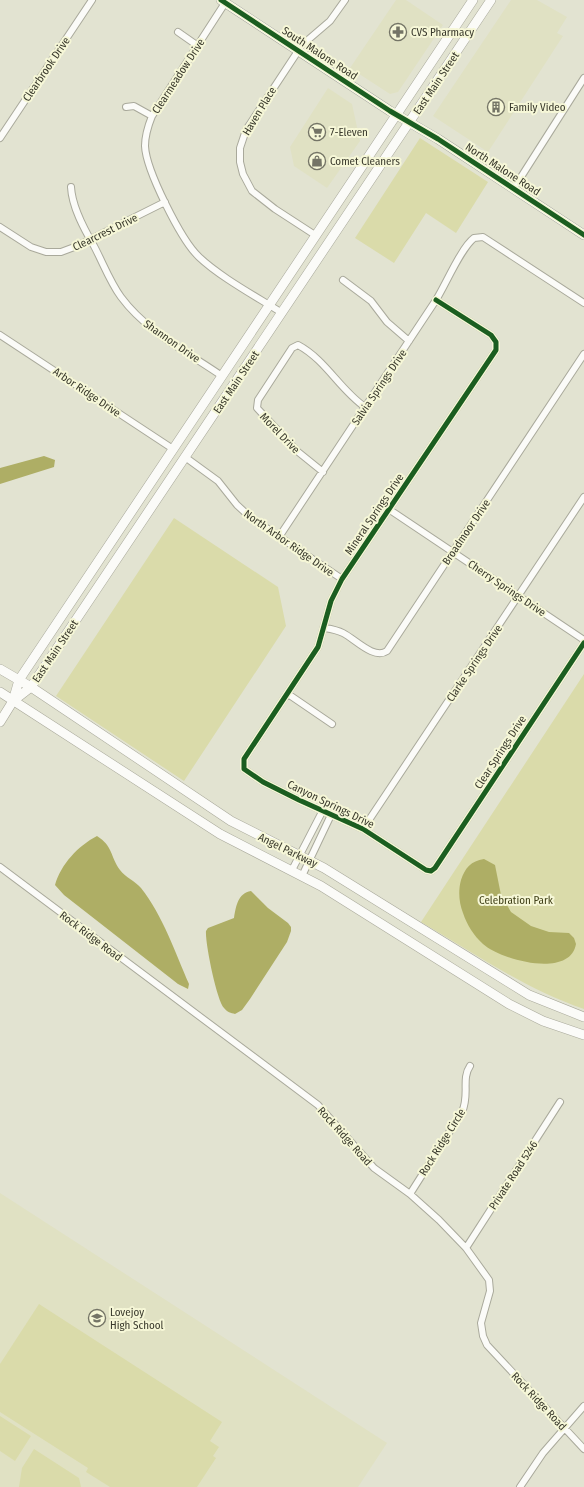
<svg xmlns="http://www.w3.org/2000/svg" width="584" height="1487" font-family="'Fira Sans Condensed',sans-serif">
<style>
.built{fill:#e0e1c3}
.green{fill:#dadbaa}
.water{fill:#aeae65}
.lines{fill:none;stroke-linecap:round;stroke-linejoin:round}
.street-casing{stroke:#a9a99b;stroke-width:8}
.secondary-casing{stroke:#a9a99b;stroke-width:10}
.street{stroke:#fbfbf8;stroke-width:6}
.secondary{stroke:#fbfbf8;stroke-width:9}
.cycleway-casing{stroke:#f6f7d7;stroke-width:8}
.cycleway{stroke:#1b5e20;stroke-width:5}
.labels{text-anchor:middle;stroke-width:4;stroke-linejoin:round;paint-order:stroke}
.poi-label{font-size:11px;fill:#39392c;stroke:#f6f7d7;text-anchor:start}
.street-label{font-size:11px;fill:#39392c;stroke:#f6f7d7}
.park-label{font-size:11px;fill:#3f3f17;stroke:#f6f7d7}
</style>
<rect width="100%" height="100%" fill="#e2e3d1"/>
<path class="built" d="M396,0H406L443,25L398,92L390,94L350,68Z
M511,0H537L567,17L557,33L563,36L488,152L433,116Z
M328,88L352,104L360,141L327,188L294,166L290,147Z
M0,1193L387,1443L358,1487H0Z"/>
<path class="green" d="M420,138L488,182L456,233L426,213L394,263L355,238Z
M174,518L278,587L286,626L184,781L56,696Z
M584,674V1009C525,989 474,953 421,922Z
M39,1304L222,1422L210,1441L219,1447L213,1456L216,1458L197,1487H110L86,1472L88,1468L0,1412V1364Z
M0,1416L31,1436L15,1461L0,1451Z
M34,1449L79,1478L81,1487H19L22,1468Z"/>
<path class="water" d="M44,456L55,460L54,467L0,484V468Z
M97,836C113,846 110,856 120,870C125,877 135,881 141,888C163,916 175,952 189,984L188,989L178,984L64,895L55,885C61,864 78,846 97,836Z
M484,859L495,865L501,895L511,912L531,926L549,932L569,933L574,938L576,944C570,979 501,960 483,944C474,936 467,925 463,913C459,903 458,891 461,880C465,868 471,861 484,859Z
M251,891L268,908L288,923L291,927V931L287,942L250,999L242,1010L235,1014C231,1013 227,1012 224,1008C217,1001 205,943 206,931L208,928L234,918C236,906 238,893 251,891Z"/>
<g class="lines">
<g class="street-casing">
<path id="street" d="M225,3L152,116C148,126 145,135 145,146C146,170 181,240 199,257C220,277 257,297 282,313
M178,32L198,46
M126,107L134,106L152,116
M0,138L92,0
M71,187C72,207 84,229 94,246C103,263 110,282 121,297C146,331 187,352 222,376
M514,188L584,78
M0,227L31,247L46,252H61L77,246L165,202
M315,235L275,209L252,191L243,174L240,162V148L246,130L302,45L330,21L345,0
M343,280L371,301L387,322L409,341
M436,300L491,335L496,342V350L342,579L331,601L318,647L244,759V769L263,782L299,800L363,829L426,870L431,871L435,868L584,643
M0,335L173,449
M185,457L218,481L237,505L250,517L342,579
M323,472L297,451L257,408L258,400L292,348L298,345C326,360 340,390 365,407
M390,510L584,640
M279,537L436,300C446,284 461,248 474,238L483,237L584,303
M325,628C331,629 337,630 343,633C355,639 374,660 387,651L584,354
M288,694L332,724
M363,829L584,497
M0,867L318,1105L374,1168L410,1194L439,1220L466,1248L489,1280L490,1291L481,1323L483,1336L487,1345L584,1449
M292,870L322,812
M302,876L331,815
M410,1194L462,1112C470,1095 461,1079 470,1066
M466,1248L560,1102
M520,1487L543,1453L584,1406"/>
</g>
<g class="secondary-casing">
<path id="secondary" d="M221,0L390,111L438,139L584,235
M0,669L31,687L231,821L324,868L529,995L584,1017
M0,692L220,834L321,886L509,1004L543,1021L584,1035
M13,701L31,687L491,0
M0,722L13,701L19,680L473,0"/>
</g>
<use href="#street" class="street"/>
<use href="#secondary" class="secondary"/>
<g class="cycleway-casing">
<path id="cycleway" d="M221,0L390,111L438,139L584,235
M436,300L491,335L496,342V350L342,579L331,601L318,647L244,759V769L263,782L299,800L363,829L426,870L431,871L435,868L584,643"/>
</g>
<use href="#cycleway" class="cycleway"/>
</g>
<defs>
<g id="pharmacy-ring" transform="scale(0.9)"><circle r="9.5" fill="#f6f7d7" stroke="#747466" stroke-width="1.5"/><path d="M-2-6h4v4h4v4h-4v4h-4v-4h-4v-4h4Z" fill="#747466"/></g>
<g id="building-ring" transform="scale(0.9)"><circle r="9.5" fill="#f6f7d7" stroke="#747466" stroke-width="1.5"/><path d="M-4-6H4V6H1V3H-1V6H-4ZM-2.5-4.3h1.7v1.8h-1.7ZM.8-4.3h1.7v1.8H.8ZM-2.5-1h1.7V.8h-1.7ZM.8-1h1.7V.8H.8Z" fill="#747466"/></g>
<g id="supermarket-ring" transform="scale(0.9)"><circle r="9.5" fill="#f6f7d7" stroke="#747466" stroke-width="1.5"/><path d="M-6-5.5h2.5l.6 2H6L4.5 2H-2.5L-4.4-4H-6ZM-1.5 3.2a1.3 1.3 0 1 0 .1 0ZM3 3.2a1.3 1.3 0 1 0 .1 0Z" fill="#747466"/></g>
<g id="shop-ring" transform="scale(0.9)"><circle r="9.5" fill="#f6f7d7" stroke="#747466" stroke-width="1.5"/><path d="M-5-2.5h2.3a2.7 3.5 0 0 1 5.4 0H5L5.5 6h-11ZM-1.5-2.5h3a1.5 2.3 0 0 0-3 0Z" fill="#747466"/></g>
<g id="school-ring" transform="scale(0.9)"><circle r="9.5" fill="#f6f7d7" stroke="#747466" stroke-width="1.5"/><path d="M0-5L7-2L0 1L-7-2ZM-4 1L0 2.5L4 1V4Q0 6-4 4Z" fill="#747466"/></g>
</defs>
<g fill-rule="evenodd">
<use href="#pharmacy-ring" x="398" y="32"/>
<use href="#building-ring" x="496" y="107"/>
<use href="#supermarket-ring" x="317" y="132"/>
<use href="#shop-ring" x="317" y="161"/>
<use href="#school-ring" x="97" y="1318"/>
</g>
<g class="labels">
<g class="poi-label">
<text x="411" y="36">CVS Pharmacy</text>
<text x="509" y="111">Family Video</text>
<text x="330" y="136">7-Eleven</text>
<text x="330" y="165">Comet Cleaners</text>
<text x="110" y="1316">Lovejoy<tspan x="110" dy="13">High School</tspan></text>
</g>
<g class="street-label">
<text transform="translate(320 53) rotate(33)" y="4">South Malone Road</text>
<text transform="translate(46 69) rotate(-56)" y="4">Clearbrook Drive</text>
<text transform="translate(178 76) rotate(-57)" y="4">Clearmeadow Drive</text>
<text transform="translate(436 83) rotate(-56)" y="4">East Main Street</text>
<text transform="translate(259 111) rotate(-59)" y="4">Haven Place</text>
<text transform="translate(503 169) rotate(33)" y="4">North Malone Road</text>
<text transform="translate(105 232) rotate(-26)" y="4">Clearcrest Drive</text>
<text transform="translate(172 341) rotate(35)" y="4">Shannon Drive</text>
<text transform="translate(236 382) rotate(-56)" y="4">East Main Street</text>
<text transform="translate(379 387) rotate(-56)" y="4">Salvia Springs Drive</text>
<text transform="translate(87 392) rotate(34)" y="4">Arbor Ridge Drive</text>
<text transform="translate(280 433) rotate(46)" y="4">Morel Drive</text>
<text transform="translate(374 514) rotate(-56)" y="4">Mineral Springs Drive</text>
<text transform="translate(466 532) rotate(-56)" y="4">Broadmoor Drive</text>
<text transform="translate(289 543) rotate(35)" y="4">North Arbor Ridge Drive</text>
<text transform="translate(507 588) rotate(34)" y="4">Cherry Springs Drive</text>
<text transform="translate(55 651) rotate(-56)" y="4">East Main Street</text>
<text transform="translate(474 663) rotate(-56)" y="4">Clarke Springs Drive</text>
<text transform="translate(500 752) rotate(-57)" y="4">Clear Springs Drive</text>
<text transform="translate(331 804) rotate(26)" y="4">Canyon Springs Drive</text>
<text transform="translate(288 850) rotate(26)" y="4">Angel Parkway</text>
<text transform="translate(91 936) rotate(37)" y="4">Rock Ridge Road</text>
<text transform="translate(345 1136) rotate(48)" y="4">Rock Ridge Road</text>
<text transform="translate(442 1142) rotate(-58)" y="4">Rock Ridge Circle</text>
<text transform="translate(513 1175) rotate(-57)" y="4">Private Road 5246</text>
<text transform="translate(539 1401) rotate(47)" y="4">Rock Ridge Road</text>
</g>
<g class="park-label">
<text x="516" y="904">Celebration Park</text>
</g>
</g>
</svg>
